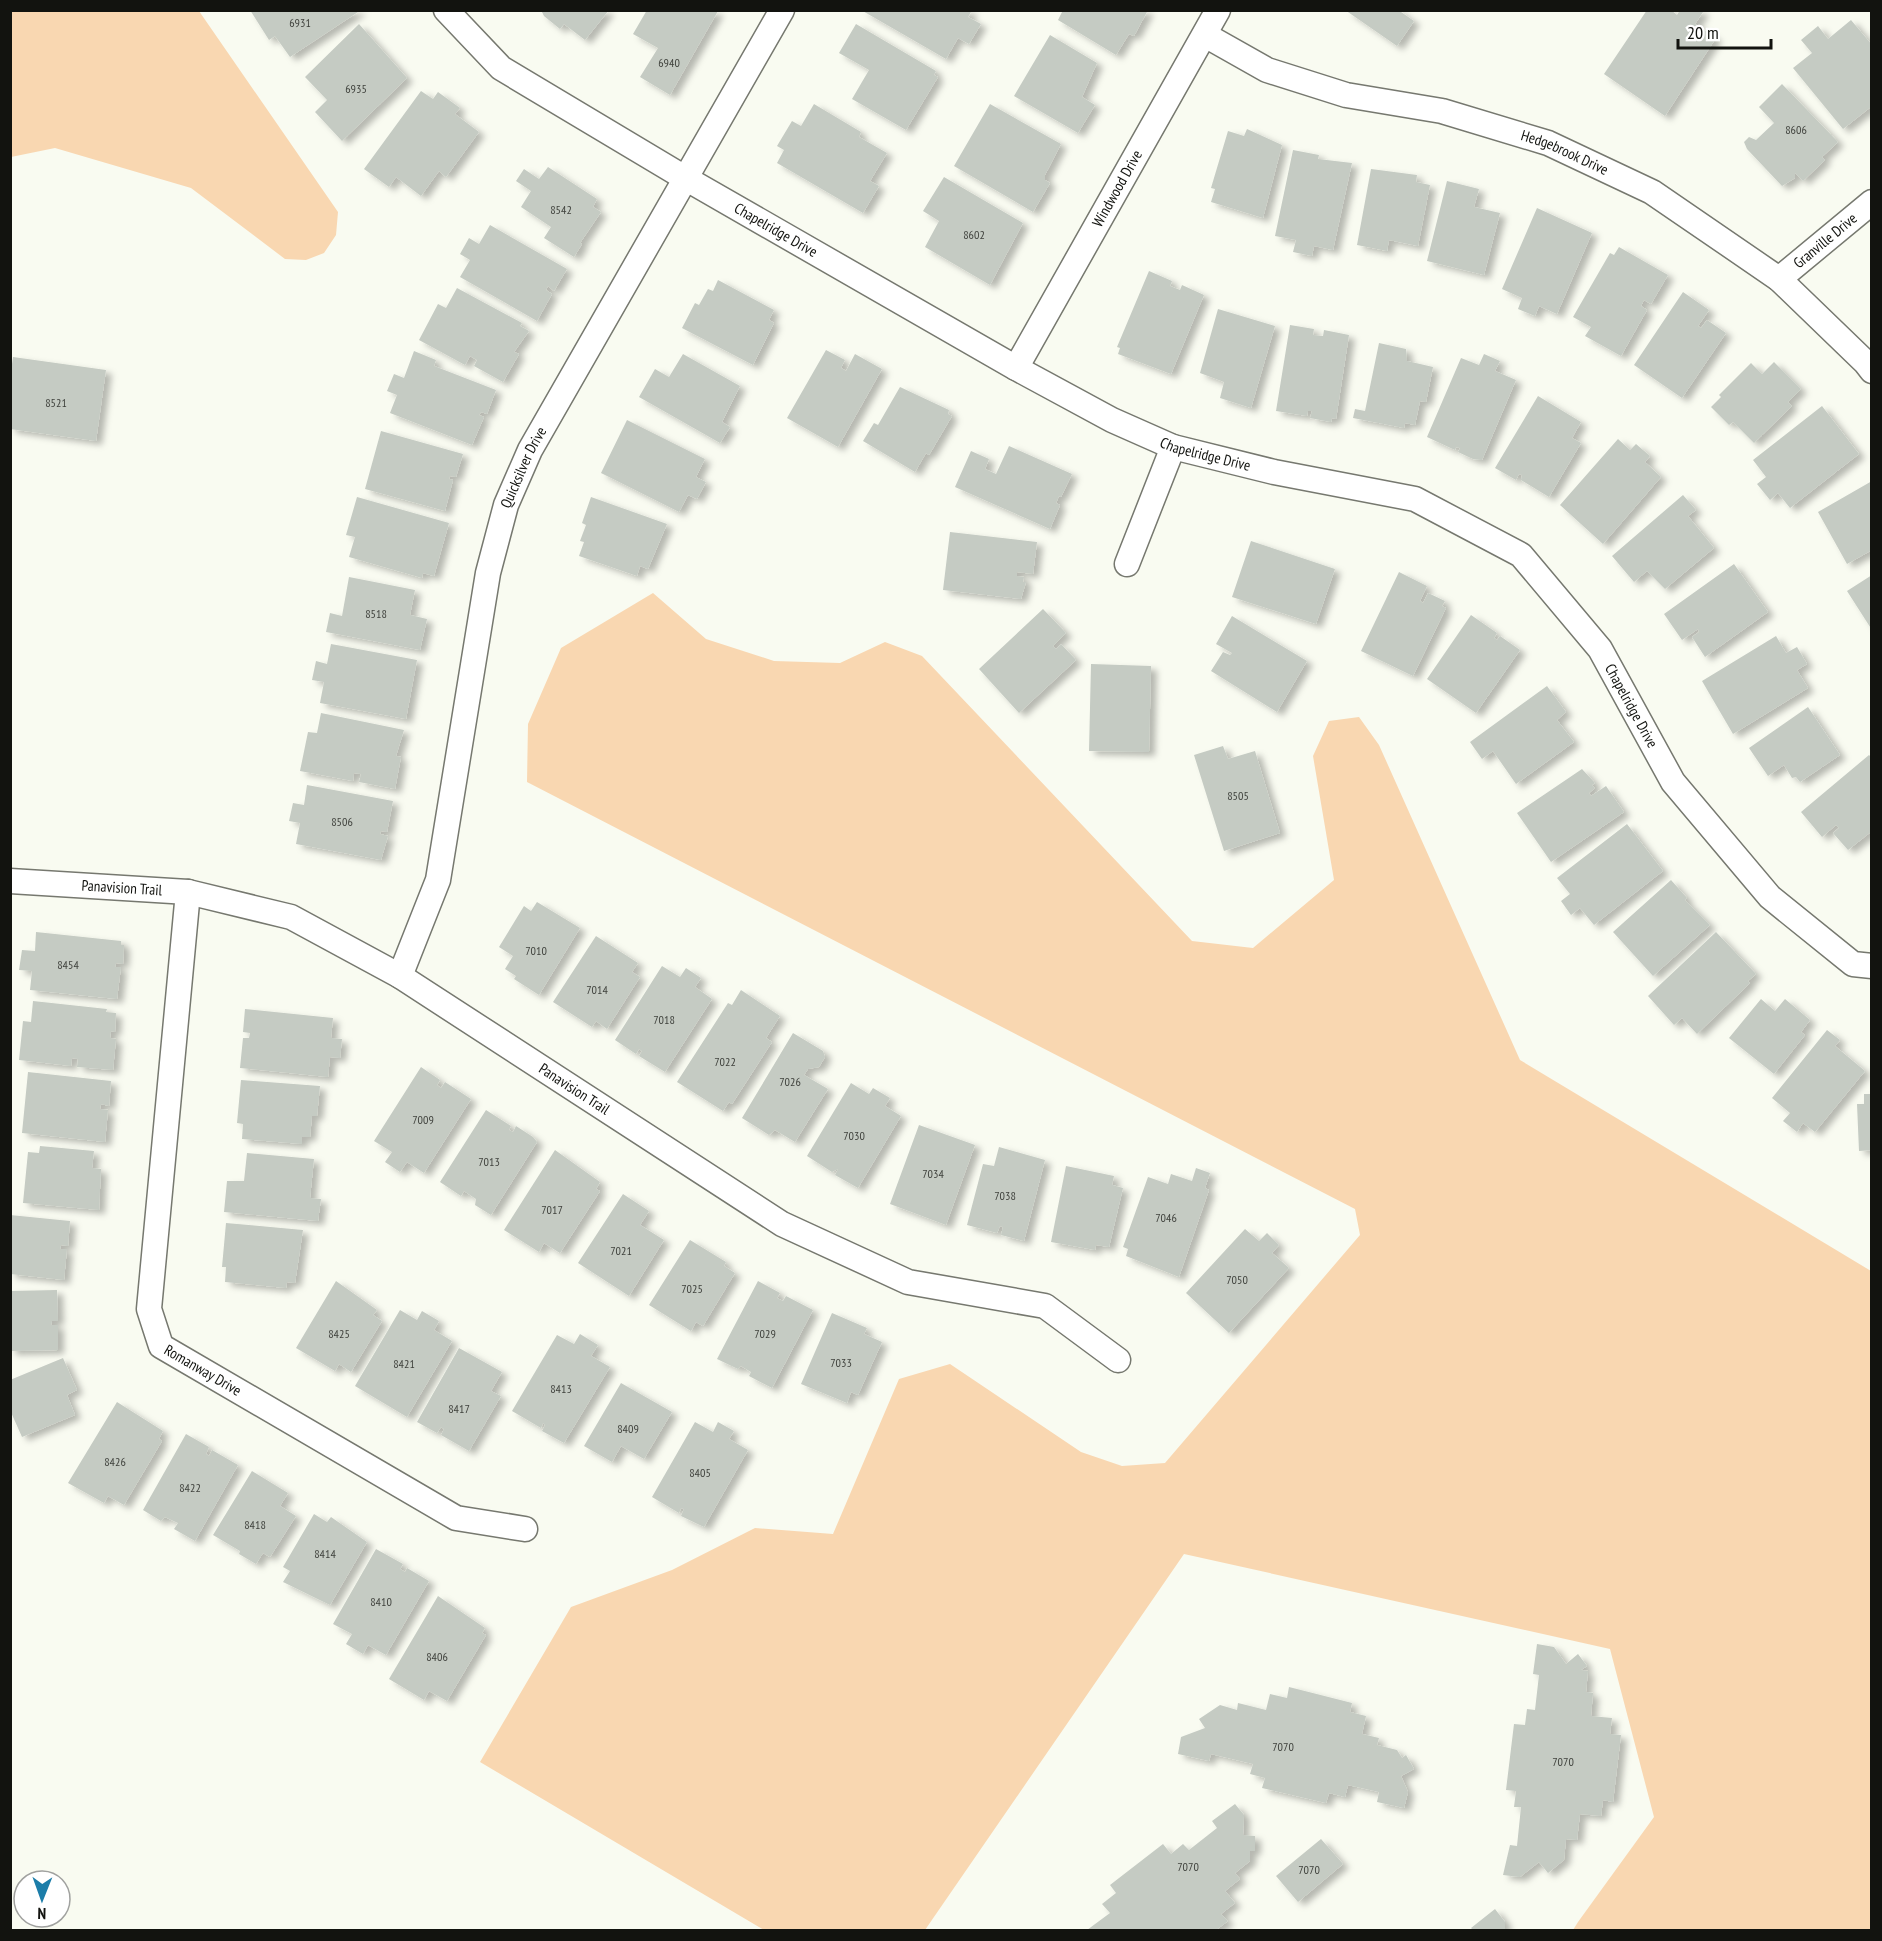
<svg xmlns="http://www.w3.org/2000/svg" width="1882" height="1941" font-family="'PT Sans Narrow',sans-serif">
<style>
.green{fill:#f9d7b1}
.building{fill:#c5cbc3;filter:url(#shadow)}
.lines{fill:none;stroke-linecap:round;stroke-linejoin:round}
.minor-casing{stroke:#76786f;stroke-width:27}
.minor{stroke:#fff;stroke-width:24}
.labels{text-anchor:middle;stroke-width:4.5;stroke-linejoin:round;paint-order:stroke}
.number-label{font-size:12px;fill:#3f413c}
.street-label{font-size:15px;fill:#12130f;stroke:#fff}
</style>
<defs>
<filter id="shadow"><feDropShadow dx="6" dy="4" stdDeviation="3" flood-color="#0004"/></filter>
</defs>
<rect width="100%" height="100%" fill="#f9fbf1"/>
<path class="green" d="M11,10L199,11L338,212L336,235L324,253L306,260L285,259L191,188L55,148L11,157Z
M653,593L706,639L774,661L840,663L885,642L922,656L1192,941L1253,948L1334,880L1313,756L1329,721L1359,717L1379,745L1520,1060L1871,1271V1930H1573L1578,1922L1654,1817L1610,1649L1184,1554L925,1930H764L480,1762L571,1607L672,1570L755,1528L833,1534L899,1379L950,1364L1081,1452L1122,1466L1165,1463L1360,1235L1355,1209L527,782L528,724L561,648Z"/>
<path class="building" d="M250,10H361L290,57L275,36L269,40Z
M541,10H609L585,40L564,24L560,29L544,16Z
M647,10L718,11L670,95L640,77L658,48L633,34Z
M861,10H972L968,17L981,24L969,44L958,38L946,59Z
M1063,10H1148L1134,36L1129,34L1116,55L1058,20Z
M1345,10H1402L1401,12L1414,21L1397,46Z
M1647,10H1671L1677,15L1680,10H1701L1703,12L1695,24L1716,38L1665,116L1604,74Z
M1851,20L1872,45V106L1843,129L1793,68L1812,53L1801,40L1818,26L1828,39Z
M359,24L407,78L342,141L315,112L327,100L305,77Z
M856,24L936,71L934,75L938,77L906,130L852,99L869,70L839,53Z
M1050,35L1097,63L1082,97L1095,105L1078,133L1014,96Z
M1782,84L1838,142L1822,157L1825,160L1803,181L1795,173V178L1782,186L1747,149L1744,142L1749,137L1756,140L1774,123L1759,107Z
M421,91L433,99L438,92L460,108L455,114L479,132L446,177L439,171L421,196L396,177L389,187L364,169Z
M814,104L861,132L859,137L887,153L870,181L879,186L863,213L777,163L784,150L777,146L792,121L801,126Z
M990,104L1061,144L1045,175V180L1050,183L1033,212L954,166Z
M1247,129L1282,145L1263,218L1211,202L1215,189L1211,188L1228,131L1244,136Z
M1293,150L1319,155L1318,159L1352,163L1333,250L1314,246L1312,256L1293,252L1296,240L1275,236Z
M548,167L597,199L593,207L601,212L580,243L582,244L574,257L544,238L551,227L521,207L531,191L516,181L524,169L539,179Z
M1371,169L1417,175L1416,182L1430,185L1418,246L1389,240L1387,251L1357,245Z
M944,177L1023,223L990,285L925,247L939,221L923,211Z
M1447,181L1479,189L1474,207L1500,213L1484,275L1427,261Z
M1537,208L1592,233L1557,314L1539,306L1535,316L1518,309L1522,298L1502,289Z
M490,225L567,269L554,291L548,286L546,290L552,294L537,321L460,277L470,260L460,254L469,238L479,244Z
M1619,247L1668,275L1651,304L1644,300L1641,306L1647,310L1621,356L1585,336L1591,327L1573,317L1610,253L1614,255Z
M1149,271L1172,281L1170,286L1180,290L1182,285L1204,295L1171,374L1118,354L1120,348L1117,347Z
M718,280L774,310L769,320L774,323L753,365L682,328L695,303L699,305L708,289L713,291Z
M457,288L522,323L520,326L529,331L514,352L519,354L503,382L474,366L477,360L470,356L465,365L419,340L438,304L446,308Z
M1683,292L1709,310L1698,326L1701,328L1707,320L1726,333L1682,398L1634,365Z
M1218,309L1275,326L1251,408L1220,398L1224,382L1200,373Z
M1290,325L1314,329L1313,335L1323,336L1324,330L1349,335L1336,419L1332,418L1331,422L1310,418L1312,411H1308L1307,416L1276,411Z
M1379,343L1406,349L1407,361L1433,367L1426,402L1420,401L1415,425L1405,423L1404,428L1353,418L1355,409L1365,411Z
M826,350L845,360L841,368L846,371L855,354L882,369L838,447L787,418Z
M414,351L436,360L434,366L496,390L487,414L481,412L479,415L484,417L472,445L390,413L397,395L387,391L394,374L404,378Z
M683,354L740,386L722,422L730,427L720,443L639,397L655,369L669,377Z
M1484,354L1500,361L1495,371L1516,380L1482,460L1473,459L1458,452L1460,448L1456,447L1455,450L1427,437L1461,358L1479,365Z
M13,357L106,370L96,441L10,429V378Z
M1774,362L1801,389L1788,402L1792,406L1754,443L1733,422L1729,425L1711,407L1721,397L1719,395L1751,363L1762,374Z
M900,387L949,410L948,414L952,416L929,455L926,453L915,472L863,441L874,423L878,425Z
M1538,396L1581,422L1572,438L1581,443L1549,497L1521,480L1522,475L1519,474L1516,480L1495,468Z
M1822,406L1859,454L1790,508L1778,493L1770,500L1757,484L1766,477L1753,460Z
M627,420L705,459L696,477L706,482L697,499L688,495L679,512L601,473Z
M381,431L463,454L456,477L450,476L449,479L453,480L445,511L365,489Z
M1618,439L1630,450L1636,444L1650,456L1645,462L1661,477L1603,544L1560,505Z
M1009,446L1072,474L1061,497L1059,496L1056,503L1060,505L1050,529L955,487L971,451L989,459L985,469L996,474Z
M1872,481V550L1847,564L1818,512Z
M1683,495L1696,510L1688,516L1714,548L1665,589L1647,571L1634,582L1612,556Z
M357,497L449,523L434,576L423,573L422,578L349,557L355,537L346,535Z
M591,497L667,524L648,569L640,566L637,576L579,556L584,542L580,541L586,525L582,523Z
M950,532L1037,542L1033,574L1017,572V576L1024,577L1023,582H1026L1021,599L943,590Z
M1251,541L1335,569L1316,624L1232,597Z
M1734,564L1768,612L1705,657L1692,637L1699,632L1698,629L1682,640L1664,614Z
M1399,572L1427,586L1420,601L1423,603L1428,593L1445,601L1442,606L1446,608L1413,676L1361,651Z
M1872,575V630L1847,591Z
M349,577L415,590L410,615L427,619L420,650L326,632L330,613L342,616Z
M1043,609L1066,633L1053,646L1056,649L1061,644L1076,660L1019,713L979,669Z
M1471,615L1497,633L1494,638L1497,640L1500,636L1520,650L1476,713L1427,679Z
M1232,616L1307,661L1277,712L1211,671L1223,652L1230,655L1232,653L1216,644Z
M1776,636L1786,653L1797,647L1807,664L1797,670L1808,688L1733,734L1702,681Z
M331,644L417,660L406,719L320,703L324,682L312,680L316,661L327,664Z
M1091,664L1151,666L1149,752L1089,751Z
M1547,686L1566,712L1557,720L1574,742L1516,784L1493,751L1482,759L1470,742Z
M1808,707L1840,755L1800,782L1796,777L1792,778L1784,765L1768,776L1749,748Z
M321,713L404,730L396,756L401,757L395,789L359,782L361,774L354,773L353,781L300,771L308,732L317,733Z
M1223,746L1228,759L1255,751L1280,833L1224,851L1194,755Z
M1869,755L1872,758V831L1848,850L1833,833L1839,828L1836,825L1822,837L1801,812Z
M1582,769L1595,783L1592,785L1595,788L1589,793L1591,796L1606,786L1624,812L1551,862L1517,813Z
M307,785L393,801L387,832L381,831L380,834L388,836L381,860L296,844L300,823L289,821L293,803L304,805Z
M1627,824L1663,871L1594,925L1580,908L1571,915L1561,901L1570,894L1557,878Z
M1671,880L1687,898L1685,900L1710,925L1653,976L1613,932Z
M537,902L580,928L539,995L514,979L516,976L505,969L513,956L499,947L524,906L531,911Z
M36,932L121,941V945H124L123,964L116,963L115,967H121L117,999L30,990L32,971L19,970L22,950L35,951Z
M1716,932L1756,974L1748,981L1750,983L1697,1034L1682,1018L1674,1025L1648,996Z
M596,936L638,963L632,972L640,977L607,1029L596,1021L592,1027L553,1002Z
M662,966L680,977L686,968L701,978L695,987L712,999L665,1072L639,1056L642,1051L639,1049L636,1054L615,1040Z
M741,990L780,1016L766,1038L772,1042L732,1104L729,1102L723,1111L677,1082L728,1003L732,1005Z
M1761,999L1775,1011L1785,999L1810,1020L1801,1032L1805,1035L1774,1074L1729,1038Z
M33,1001L107,1009L106,1012L116,1013L115,1032L111,1031L110,1038L116,1039L113,1070L77,1067L78,1059L72,1058L71,1066L19,1060L23,1021L31,1022Z
M245,1009L333,1018L331,1038L342,1039L340,1058L330,1057L328,1077L240,1068L243,1038H249L250,1033L243,1032Z
M1827,1030L1840,1040L1835,1046L1865,1071L1815,1132L1803,1123L1797,1132L1783,1121L1790,1113L1772,1098Z
M793,1033L823,1051L825,1057L819,1067L808,1069L804,1075L828,1089L795,1142L775,1130L769,1135L742,1118Z
M421,1067L440,1080L437,1085L441,1088L445,1082L471,1099L424,1173L407,1162L400,1172L385,1162L392,1152L374,1141Z
M28,1072L111,1081L109,1106L101,1104L100,1109L108,1110L105,1142L22,1133Z
M241,1080L320,1086L317,1116H312L310,1137H302V1144L242,1139L243,1124L237,1123Z
M851,1083L869,1094L873,1088L890,1098L885,1106L901,1116L858,1188L835,1175L838,1169L832,1172L807,1156Z
M1864,1094H1872V1150L1859,1151L1857,1104H1864Z
M486,1110L511,1126L509,1130L513,1132L516,1126L533,1137L537,1142L491,1215L475,1205L476,1199L464,1191L461,1196L440,1182Z
M919,1125L975,1145L946,1225L890,1204Z
M40,1146L94,1151L92,1168L101,1169L99,1210L23,1203L28,1152L39,1153Z
M999,1147L1045,1160L1024,1241L1001,1235L1003,1227L1000,1226L997,1233L967,1225L983,1164L994,1166Z
M555,1150L600,1182L596,1189L600,1191L560,1253L544,1243L539,1252L504,1230Z
M247,1153L314,1159L310,1198L321,1199L318,1221L224,1212L227,1181H244Z
M1066,1166L1114,1176L1112,1185L1123,1188L1109,1247L1096,1245L1095,1250L1051,1242Z
M1196,1168L1210,1173L1205,1188L1209,1190L1179,1277L1126,1256L1128,1249L1123,1247L1148,1177L1168,1184L1171,1174L1192,1181Z
M623,1194L649,1211L640,1225L664,1240L629,1296L578,1263Z
M10,1215L70,1221L68,1246L61,1245L60,1249H67L64,1280L10,1274Z
M226,1223L303,1230L295,1283L287,1282L286,1288L225,1282L226,1267H222Z
M1245,1229L1259,1241L1267,1233L1279,1245L1272,1253L1289,1268L1229,1333L1186,1293Z
M690,1240L726,1262L724,1266L735,1273L703,1326L696,1322L691,1331L649,1305Z
M336,1281L377,1310L373,1315L382,1321L351,1372L339,1364L335,1371L296,1348Z
M758,1281L780,1293L777,1298L783,1301L786,1296L813,1310L772,1388L749,1376L751,1372L741,1366L738,1369L717,1359Z
M57,1290L58,1321H52L51,1325H58V1350L10,1351V1291Z
M400,1310L417,1320L422,1311L439,1321L434,1330L452,1341L407,1417L355,1386Z
M832,1313L867,1328L864,1334L882,1342L858,1395L851,1392L847,1403L801,1384Z
M580,1334L598,1345L591,1356L610,1367L564,1443L542,1431L545,1425L543,1423L541,1428L512,1411L557,1335L574,1344Z
M459,1348L502,1372L491,1391L501,1396L469,1451L441,1435L444,1429L441,1427L437,1433L417,1422Z
M63,1358L77,1390L67,1395L75,1415L22,1437L10,1410V1380Z
M621,1383L672,1412L644,1459L621,1446L612,1462L584,1446Z
M117,1402L163,1431L159,1439L162,1441L124,1505L108,1496L104,1503L68,1483Z
M695,1422L713,1432L718,1422L734,1431L729,1439L748,1450L704,1527L681,1516L684,1509L681,1508L679,1513L652,1497Z
M186,1434L209,1447L206,1454L209,1456L212,1450L238,1465L195,1541L174,1529L178,1523L165,1517L161,1521L143,1510Z
M252,1471L288,1493L280,1506L296,1516L270,1557L263,1553L256,1564L239,1554L240,1551L213,1535Z
M314,1514L327,1522L331,1517L367,1542L330,1605L283,1582L290,1571L283,1567Z
M376,1549L403,1564L400,1569L405,1572L407,1568L429,1581L386,1655L368,1645L363,1654L346,1644L352,1634L333,1624Z
M438,1596L485,1628L482,1633L486,1635L447,1701L429,1691L424,1700L389,1679Z
M1537,1644L1554,1647L1566,1664L1578,1654L1587,1666L1581,1670L1588,1671L1586,1692L1593,1693L1591,1716L1612,1718L1610,1734L1621,1735L1613,1802L1603,1800L1601,1816L1580,1814L1577,1840L1566,1839L1564,1860L1548,1873L1539,1862L1520,1877L1503,1875L1510,1845L1517,1846L1521,1807H1514L1516,1791L1506,1790L1514,1724L1525,1725L1527,1709L1535,1710L1539,1675L1533,1674Z
M1289,1687L1352,1703L1350,1712L1366,1716L1362,1734L1379,1738L1377,1745L1397,1750L1402,1758L1406,1755L1414,1769L1401,1776L1408,1792L1404,1808L1377,1802L1379,1792L1348,1785L1345,1797L1329,1793L1326,1803L1262,1788L1265,1778L1250,1774L1253,1764L1211,1754L1209,1761L1178,1754L1181,1737L1205,1728L1199,1719L1220,1705L1237,1710L1238,1703L1266,1710L1270,1694L1287,1698Z
M1235,1804L1244,1815L1243,1835L1255,1836V1851H1250V1861L1235,1873L1240,1879L1225,1891L1235,1903L1221,1914L1228,1921L1216,1930H1087L1110,1913L1102,1904L1116,1893L1110,1885L1163,1844L1171,1854L1183,1844L1189,1850L1217,1828L1212,1821Z
M1321,1839L1343,1864L1298,1902L1276,1876Z
M1495,1909L1505,1922V1930H1473L1471,1928Z"/>
<g class="lines">
<g class="minor-casing">
<g id="minor">
<path id="s1" d="M446,10L501,68L685,178L1016,368L1112,420L1173,447L1274,472L1415,499L1521,555L1600,649L1673,782L1770,897L1853,964L1872,966"/>
<path id="s2" d="M1205,35L1267,70L1346,95L1442,111L1548,143L1652,192L1779,279L1865,362L1872,371"/>
<path id="s3" d="M1779,279L1872,202"/>
<path id="s4" d="M1016,368L1218,10"/>
<path d="M1127,564L1173,447"/>
<path id="s5" d="M10,881L188,892L291,917L400,976L782,1224L908,1282L1045,1306L1118,1360"/>
<path id="s6" d="M188,892L149,1309L161,1346L456,1518L525,1529"/>
<path id="s7" d="M400,976L438,880L488,573L506,505L530,450L782,10"/>
</g>
</g>
<use href="#minor" class="minor"/>
</g>
<g class="labels">
<g class="number-label">
<text x="300" y="27">6931</text>
<text x="669" y="67">6940</text>
<text x="356" y="93">6935</text>
<text x="1796" y="134">8606</text>
<text x="561" y="214">8542</text>
<text x="974" y="239">8602</text>
<text x="56" y="407">8521</text>
<text x="376" y="618">8518</text>
<text x="1238" y="800">8505</text>
<text x="342" y="826">8506</text>
<text x="536" y="955">7010</text>
<text x="68" y="969">8454</text>
<text x="597" y="994">7014</text>
<text x="664" y="1024">7018</text>
<text x="725" y="1066">7022</text>
<text x="790" y="1086">7026</text>
<text x="423" y="1124">7009</text>
<text x="854" y="1140">7030</text>
<text x="489" y="1166">7013</text>
<text x="933" y="1178">7034</text>
<text x="1005" y="1200">7038</text>
<text x="552" y="1214">7017</text>
<text x="1166" y="1222">7046</text>
<text x="621" y="1255">7021</text>
<text x="1237" y="1284">7050</text>
<text x="692" y="1293">7025</text>
<text x="339" y="1338">8425</text>
<text x="765" y="1338">7029</text>
<text x="841" y="1367">7033</text>
<text x="404" y="1368">8421</text>
<text x="561" y="1393">8413</text>
<text x="459" y="1413">8417</text>
<text x="628" y="1433">8409</text>
<text x="115" y="1466">8426</text>
<text x="700" y="1477">8405</text>
<text x="190" y="1492">8422</text>
<text x="255" y="1529">8418</text>
<text x="325" y="1558">8414</text>
<text x="381" y="1606">8410</text>
<text x="437" y="1661">8406</text>
<text x="1283" y="1751">7070</text>
<text x="1563" y="1766">7070</text>
<text x="1188" y="1871">7070</text>
<text x="1309" y="1874">7070</text>
</g>
<g class="street-label">
<text dy="5" stroke="none"><textPath href="#s2" startOffset="381">Hedgebrook Drive</textPath></text>
<text dy="5" stroke="none"><textPath href="#s4" startOffset="206">Windwood Drive</textPath></text>
<text dy="5" stroke="none"><textPath href="#s1" startOffset="399">Chapelridge Drive</textPath></text>
<text dy="5" stroke="none"><textPath href="#s3" startOffset="60">Granville Drive</textPath></text>
<text dy="5" stroke="none"><textPath href="#s1" startOffset="885">Chapelridge Drive</textPath></text>
<text dy="5" stroke="none"><textPath href="#s7" startOffset="526">Quicksilver Drive</textPath></text>
<text dy="5" stroke="none"><textPath href="#s1" startOffset="1407">Chapelridge Drive</textPath></text>
<text dy="5" stroke="none"><textPath href="#s5" startOffset="112">Panavision Trail</textPath></text>
<text dy="5" stroke="none"><textPath href="#s5" startOffset="616">Panavision Trail</textPath></text>
<text dy="5" stroke="none"><textPath href="#s6" startOffset="506">Romanway Drive</textPath></text>
</g>
</g>
<rect width="1882" height="1941" fill="none" stroke="#12130f" stroke-width="24"/>
<g transform="translate(42 1899) rotate(181)"><circle r="28" fill="#ffffff" stroke="#a0a19f" stroke-width="1.5"/>
<path d="M0-4.5L10 22L0 15L-10 22Z" fill="#1c7da9"/>
<text y="-9" font-size="16" font-weight="bold" text-anchor="middle" fill="#12130f">N</text>
</g>
<path d="M1678 39v9h93v-9" fill="none" stroke="#12130f" stroke-width="3"/>
<text x="1687" y="39" font-size="18" fill="#12130f" stroke="#ffffff" stroke-width="4.5" paint-order="stroke">20 m</text>
</svg>
